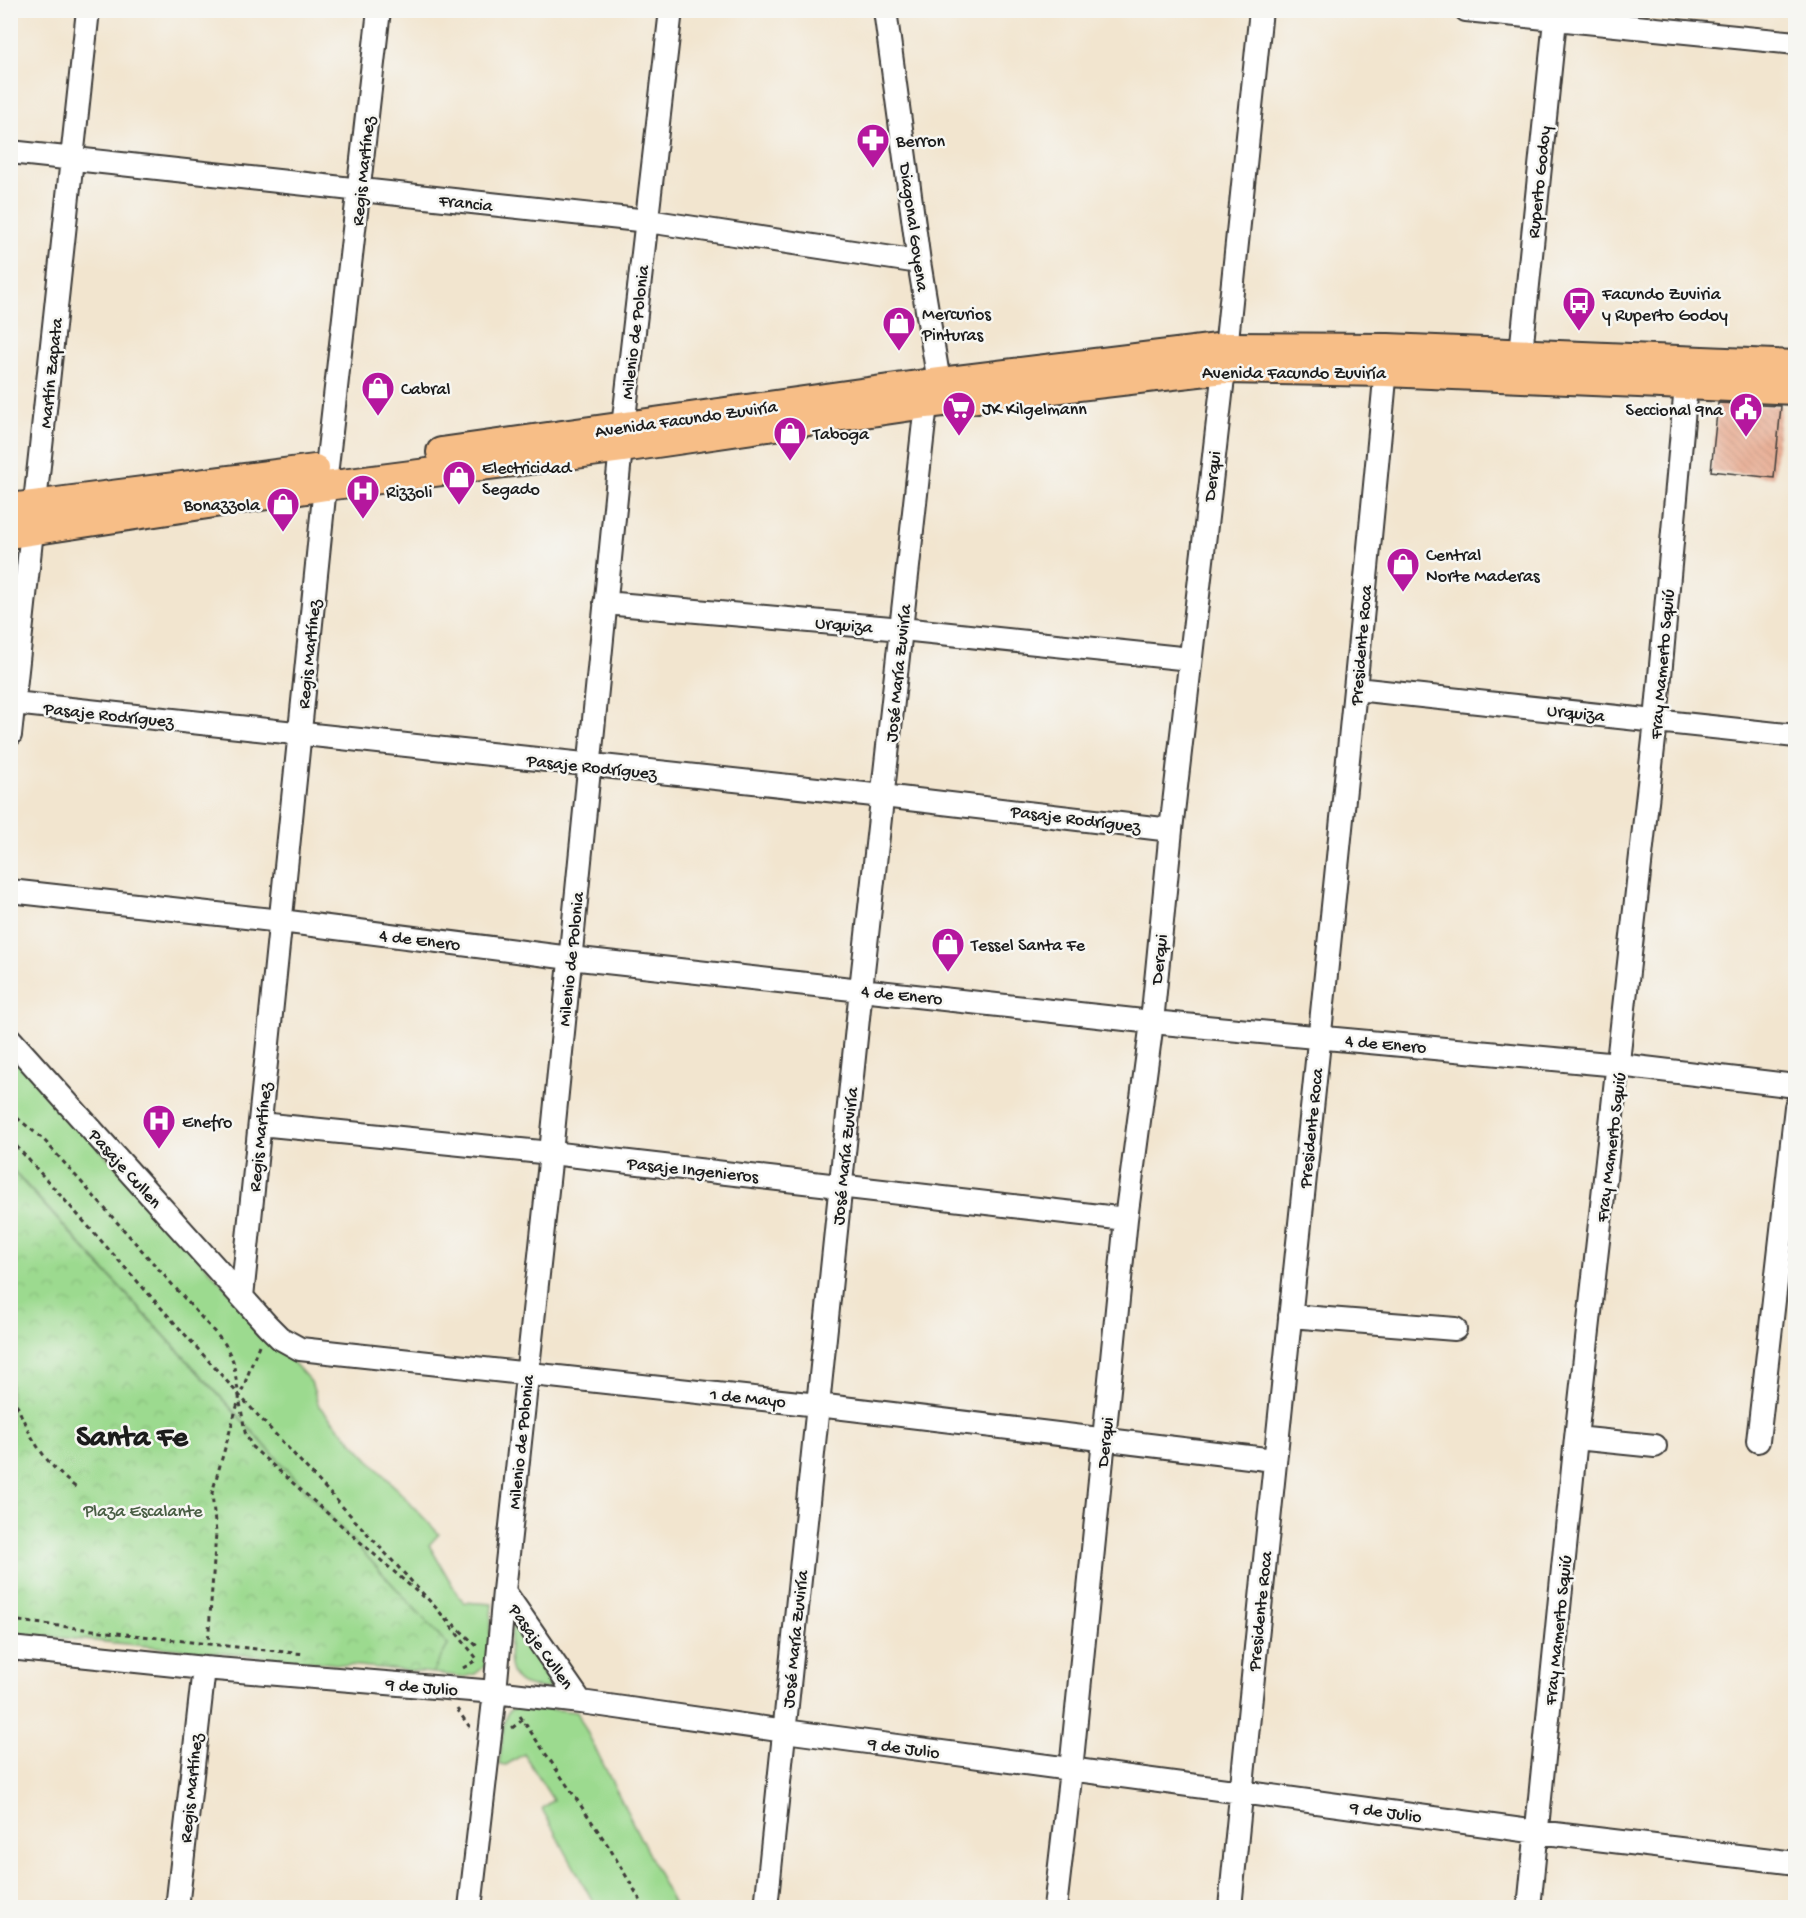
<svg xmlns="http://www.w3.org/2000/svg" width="1806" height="1918" font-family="'Gochi Hand',sans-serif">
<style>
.grass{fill:#9cda8f;stroke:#5c7b56;stroke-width:1.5}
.park{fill:url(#park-crowns);stroke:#5c7b56;stroke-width:1.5}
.building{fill:url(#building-back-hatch)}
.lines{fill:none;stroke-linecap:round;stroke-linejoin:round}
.minor-casing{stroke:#3c3a37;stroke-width:26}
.major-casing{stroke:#3c3a37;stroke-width:32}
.path{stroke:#3c3a37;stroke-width:3;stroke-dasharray:4.5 4.5;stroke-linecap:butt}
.minor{stroke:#fff;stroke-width:22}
.major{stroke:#f7be87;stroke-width:28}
.labels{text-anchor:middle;stroke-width:5;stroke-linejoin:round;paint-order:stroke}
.poi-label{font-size:18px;fill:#1c1c1c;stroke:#f6f6f2;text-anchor:start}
.street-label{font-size:18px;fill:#1c1c1c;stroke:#f6f6f2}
.park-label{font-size:18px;fill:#495e44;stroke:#f6f6f2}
.town-label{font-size:30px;font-weight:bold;fill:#1c1c1c;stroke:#f6f6f2}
</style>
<defs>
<pattern id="park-crowns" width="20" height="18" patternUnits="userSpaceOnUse" patternTransform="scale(1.5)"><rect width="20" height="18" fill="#9cda8f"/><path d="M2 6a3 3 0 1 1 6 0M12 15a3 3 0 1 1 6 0" fill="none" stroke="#86ba7b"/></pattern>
<pattern id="building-back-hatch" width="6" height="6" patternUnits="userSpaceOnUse" patternTransform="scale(1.5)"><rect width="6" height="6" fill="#e6a285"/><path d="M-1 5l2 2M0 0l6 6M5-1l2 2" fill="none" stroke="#c58b72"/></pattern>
</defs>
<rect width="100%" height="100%" fill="#f6f6f2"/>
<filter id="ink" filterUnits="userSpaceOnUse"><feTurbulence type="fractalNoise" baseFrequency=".0167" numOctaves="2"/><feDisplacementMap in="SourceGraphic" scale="12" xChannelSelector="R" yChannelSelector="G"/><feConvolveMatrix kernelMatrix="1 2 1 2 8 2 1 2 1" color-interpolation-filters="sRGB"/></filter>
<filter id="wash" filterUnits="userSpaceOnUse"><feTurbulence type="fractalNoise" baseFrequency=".008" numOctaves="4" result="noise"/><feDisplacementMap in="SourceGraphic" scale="24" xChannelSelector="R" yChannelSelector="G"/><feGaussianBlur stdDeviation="1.35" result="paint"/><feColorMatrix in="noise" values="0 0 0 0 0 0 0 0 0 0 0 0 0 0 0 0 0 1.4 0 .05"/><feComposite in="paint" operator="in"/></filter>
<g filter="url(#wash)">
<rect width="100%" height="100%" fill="#f2e5cf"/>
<path class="grass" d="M11,1051L311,1382L319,1406L439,1534L429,1545L458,1595L464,1602L492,1604L488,1656L485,1666L475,1674L464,1677L432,1673L448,1645L11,1168Z
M513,1621L562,1689C550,1688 535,1689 525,1685C501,1676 511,1639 513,1621Z
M522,1706L577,1712L675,1907H596L542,1809L553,1800L524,1754L506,1765L499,1764L505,1718C508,1710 513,1708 522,1706Z"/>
<path class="park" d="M10,1168L448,1645L432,1673L11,1633Z"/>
<g id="blocks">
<path class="building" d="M1718,403L1781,406L1774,478L1711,471Z"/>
</g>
</g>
<g filter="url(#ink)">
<use href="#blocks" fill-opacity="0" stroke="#3c3a37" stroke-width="1.5"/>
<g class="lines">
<g class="minor-casing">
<path id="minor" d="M1466,10L1796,43
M10,152L648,221L919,262
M1521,353L1556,10
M605,603L902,629L1190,659
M1356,689L1796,736
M14,703L883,796L1171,830
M10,735L88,10
M10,891L281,921L570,958L1152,1022L1619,1065L1796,1086
M10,1039L267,1325L280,1338L300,1349L818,1405L1274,1460
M260,1124L551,1153L1126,1219
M242,1297L327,467L379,10
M1290,1316L1455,1329
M1576,1438L1655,1446
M1758,1441L1796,1107
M504,1591L581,1702
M10,1648L204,1668L495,1692L581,1702L785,1731L1241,1792L1538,1832L1796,1863
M177,1908L204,1668
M470,1908L495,1692L504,1591L551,1153L623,427L671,10
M766,1908L861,989L926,404L939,382L919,262L885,10
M1055,1908L1071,1770L1126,1219L1152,1022L1171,830L1224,369L1261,10
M1230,1908C1280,1390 1340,874 1387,357
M1529,1908L1576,1438L1656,721L1686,386"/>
</g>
<g class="major-casing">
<path id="major" d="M441,452L939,382L1226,347L1388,348L1796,365
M10,508L315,469
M10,534L326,486L622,448L926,404L1224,369L1385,372L1796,390"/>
</g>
<path class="path" d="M10,1112L44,1140L225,1344L233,1361L245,1432L252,1447L424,1598
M10,1139L240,1396L438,1610L478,1660
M259,1345L240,1396L212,1493L216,1533L208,1644L305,1654
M10,1387C27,1432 39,1459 78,1489
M447,1618L479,1648
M10,1620L208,1644
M463,1668L478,1659
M457,1709L469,1726H470
M520,1716L609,1847L645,1908
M512,1728L524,1719"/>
<use href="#minor" class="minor"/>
<use href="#major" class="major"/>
</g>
</g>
<defs>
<g id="pharmacy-pin" transform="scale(1.725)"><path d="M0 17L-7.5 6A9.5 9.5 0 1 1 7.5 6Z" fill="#b5179e" stroke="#f6f6f2"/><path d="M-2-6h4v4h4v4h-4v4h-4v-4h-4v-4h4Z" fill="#fff"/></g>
<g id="bus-pin" transform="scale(1.725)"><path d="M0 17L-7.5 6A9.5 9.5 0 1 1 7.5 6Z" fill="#b5179e" stroke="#f6f6f2"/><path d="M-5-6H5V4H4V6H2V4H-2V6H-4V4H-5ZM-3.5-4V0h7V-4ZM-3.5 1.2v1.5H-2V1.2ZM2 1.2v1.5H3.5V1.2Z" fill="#fff"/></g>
<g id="shop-pin" transform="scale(1.725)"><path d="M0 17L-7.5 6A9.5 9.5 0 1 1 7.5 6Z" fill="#b5179e" stroke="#f6f6f2"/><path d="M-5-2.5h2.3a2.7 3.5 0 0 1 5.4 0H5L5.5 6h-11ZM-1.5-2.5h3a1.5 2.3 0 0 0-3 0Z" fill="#fff"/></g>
<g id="supermarket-pin" transform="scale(1.725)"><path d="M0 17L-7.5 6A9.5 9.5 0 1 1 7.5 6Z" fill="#b5179e" stroke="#f6f6f2"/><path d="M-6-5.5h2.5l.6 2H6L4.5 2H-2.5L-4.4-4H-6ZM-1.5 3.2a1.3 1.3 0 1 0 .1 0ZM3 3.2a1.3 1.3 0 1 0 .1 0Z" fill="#fff"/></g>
<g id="civic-pin" transform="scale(1.725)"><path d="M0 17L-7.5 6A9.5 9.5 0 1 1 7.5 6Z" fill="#b5179e" stroke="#f6f6f2"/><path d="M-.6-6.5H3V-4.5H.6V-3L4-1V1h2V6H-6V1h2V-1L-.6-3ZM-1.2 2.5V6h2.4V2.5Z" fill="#fff"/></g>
<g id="hospital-pin" transform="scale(1.725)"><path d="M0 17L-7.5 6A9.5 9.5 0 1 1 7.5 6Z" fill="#b5179e" stroke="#f6f6f2"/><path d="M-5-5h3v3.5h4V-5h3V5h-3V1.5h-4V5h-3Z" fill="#fff"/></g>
</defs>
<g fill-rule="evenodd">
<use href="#pharmacy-pin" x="873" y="140"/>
<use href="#bus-pin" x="1579" y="303"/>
<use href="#shop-pin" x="899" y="323"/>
<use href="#shop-pin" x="378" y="388"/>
<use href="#supermarket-pin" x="959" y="408"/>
<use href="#civic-pin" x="1746" y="409"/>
<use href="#shop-pin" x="790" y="433"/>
<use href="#shop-pin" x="459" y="477"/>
<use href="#hospital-pin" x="363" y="491"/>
<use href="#shop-pin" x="283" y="504"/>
<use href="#shop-pin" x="1403" y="564"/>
<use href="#shop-pin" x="948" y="944"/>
<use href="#hospital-pin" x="159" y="1121"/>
</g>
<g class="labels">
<g class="poi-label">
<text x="896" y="146">Berron</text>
<text x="1602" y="299">Facundo Zuviria<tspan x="1602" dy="21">y Ruperto Godoy</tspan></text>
<text x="922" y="319">Mercurios<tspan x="922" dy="21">Pinturas</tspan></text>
<text x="401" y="394">Cabral</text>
<text x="982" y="414">JK Kilgelmann</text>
<text x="1723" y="415" text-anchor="end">Seccional 9na</text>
<text x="813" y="439">Taboga</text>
<text x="482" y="473">Electricidad<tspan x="482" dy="21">Segado</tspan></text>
<text x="386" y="497">Rizzoli</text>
<text x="260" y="510" text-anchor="end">Bonazzola</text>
<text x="1426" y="560">Central<tspan x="1426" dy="21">Norte Maderas</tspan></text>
<text x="971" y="950">Tessel Santa Fe</text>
<text x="182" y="1127">Enefro</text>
</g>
<g class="street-label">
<text transform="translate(362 171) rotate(-84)" y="6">Regis Martínez</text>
<text transform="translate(1538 182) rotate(-84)" y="6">Ruperto Godoy</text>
<text transform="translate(466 202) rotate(6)" y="6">Francia</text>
<text transform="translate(915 227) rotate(82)" y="6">Diagonal Goyena</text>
<text transform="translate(634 332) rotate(-83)" y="6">Milenio de Polonia</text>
<text x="1294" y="378">Avenida Facundo Zuviría</text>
<text transform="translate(50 373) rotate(-84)" y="6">Martín Zapata</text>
<text transform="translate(686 418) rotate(-8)" y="6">Avenida Facundo Zuviría</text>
<text transform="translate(1211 476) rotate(-83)" y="6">Derqui</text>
<text transform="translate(844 624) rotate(5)" y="6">Urquiza</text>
<text transform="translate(1360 645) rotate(-85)" y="6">Presidente Roca</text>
<text transform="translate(308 654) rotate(-84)" y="6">Regis Martínez</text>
<text transform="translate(1661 664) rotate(-85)" y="6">Fray Mamerto Squiú</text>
<text transform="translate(897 673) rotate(-84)" y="6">José María Zuviría</text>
<text transform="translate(1576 712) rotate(6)" y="6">Urquiza</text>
<text transform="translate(109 714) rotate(6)" y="6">Pasaje Rodríguez</text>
<text transform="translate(592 766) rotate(6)" y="6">Pasaje Rodríguez</text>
<text transform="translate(1076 818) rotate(7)" y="6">Pasaje Rodríguez</text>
<text transform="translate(420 939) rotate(7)" y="6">4 de Enero</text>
<text transform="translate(570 959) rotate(-84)" y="6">Milenio de Polonia</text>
<text transform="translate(1158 959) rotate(-84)" y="6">Derqui</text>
<text transform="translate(902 994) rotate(6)" y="6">4 de Enero</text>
<text transform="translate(1386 1043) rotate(5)" y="6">4 de Enero</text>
<text transform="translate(1310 1128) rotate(-84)" y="6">Presidente Roca</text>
<text transform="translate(259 1137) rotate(-84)" y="6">Regis Martínez</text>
<text transform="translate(1610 1147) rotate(-83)" y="6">Fray Mamerto Squiú</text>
<text transform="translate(844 1156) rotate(-84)" y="6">José María Zuviría</text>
<text transform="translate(126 1168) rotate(48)" y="6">Pasaje Cullen</text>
<text transform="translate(693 1169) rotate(6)" y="6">Pasaje Ingenieros</text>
<text transform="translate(748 1397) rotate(6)" y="6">1 de Mayo</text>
<text transform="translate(520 1442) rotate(-84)" y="6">Milenio de Polonia</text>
<text transform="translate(1104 1442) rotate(-84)" y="6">Derqui</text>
<text transform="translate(1259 1611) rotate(-84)" y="6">Presidente Roca</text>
<text transform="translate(1557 1630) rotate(-84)" y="6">Fray Mamerto Squiú</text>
<text transform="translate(794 1639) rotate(-84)" y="6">José María Zuviría</text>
<text transform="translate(542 1646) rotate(55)" y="6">Pasaje Cullen</text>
<text transform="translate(422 1686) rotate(5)" y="6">9 de Julio</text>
<text transform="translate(904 1747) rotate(8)" y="6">9 de Julio</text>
<text transform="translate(190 1788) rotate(-84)" y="6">Regis Martínez</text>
<text transform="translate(1386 1811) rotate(8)" y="6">9 de Julio</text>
</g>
<g class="park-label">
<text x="143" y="1516">Plaza Escalante</text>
</g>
<g class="town-label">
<text x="132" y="1445">Santa Fe</text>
</g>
</g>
<rect width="1806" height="1918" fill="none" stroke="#f6f6f2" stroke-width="36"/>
</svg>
